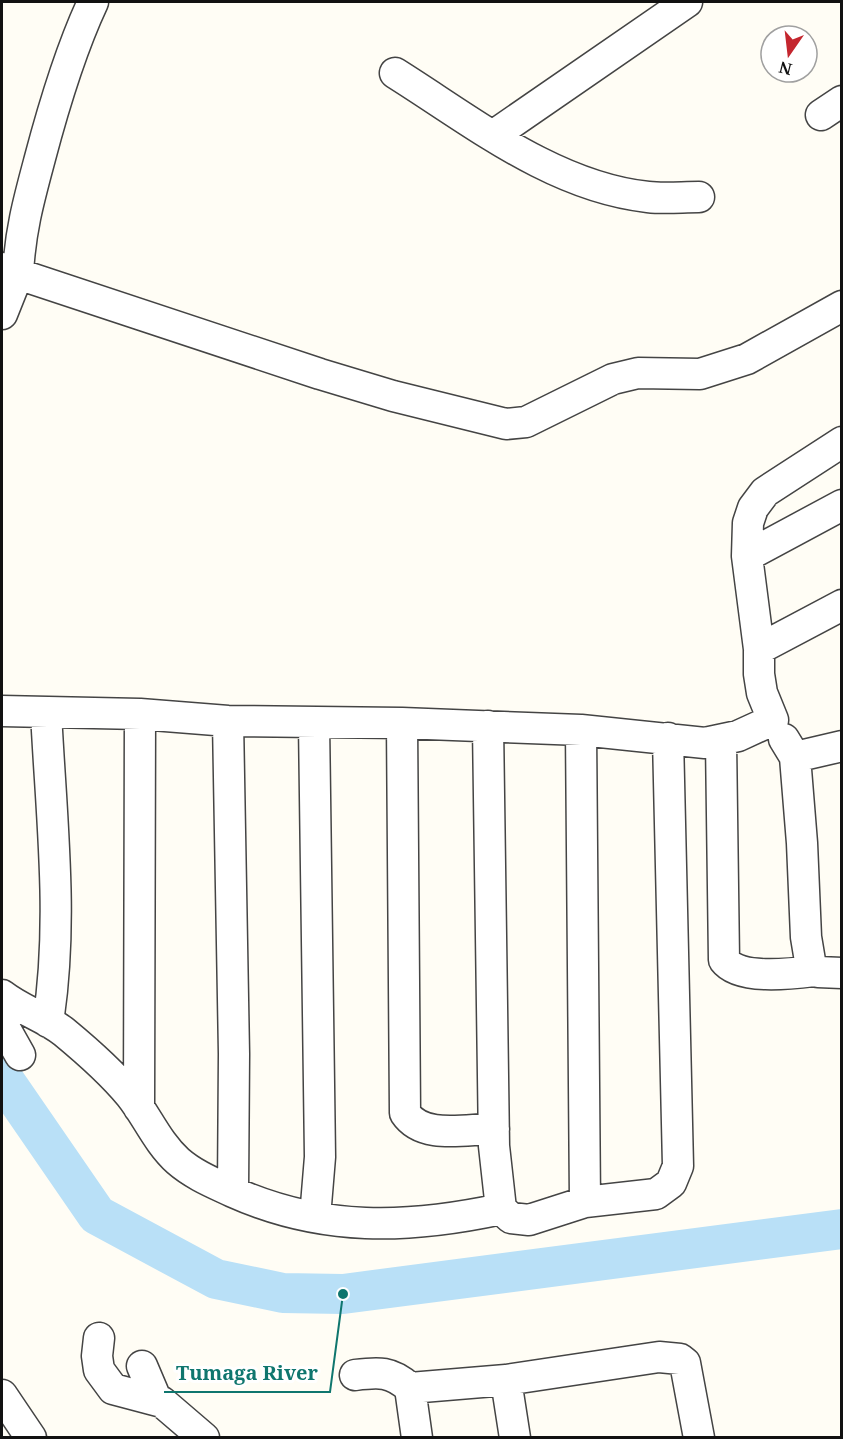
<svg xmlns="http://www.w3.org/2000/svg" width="843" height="1439" font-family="'Noto Serif',serif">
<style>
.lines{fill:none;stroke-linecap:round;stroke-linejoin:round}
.river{stroke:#b9e0f7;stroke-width:40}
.minor-casing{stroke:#444;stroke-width:33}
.minor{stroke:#fff;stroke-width:30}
.leader{fill:none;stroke:#0f766e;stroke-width:2}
.callout-dot{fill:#0f766e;stroke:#fff;stroke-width:2}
.callout-label{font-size:20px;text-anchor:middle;font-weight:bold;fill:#0f766e;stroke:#fff;stroke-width:6;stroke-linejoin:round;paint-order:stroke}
</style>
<rect width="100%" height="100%" fill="#fffdf5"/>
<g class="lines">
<path class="river" d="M2,1077L97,1215L216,1279L283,1293L343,1294L842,1229"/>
<g class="minor-casing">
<path id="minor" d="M93,2C70,51 54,105 40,158C29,199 20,231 18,274L320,374L393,396L506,424L526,422L613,379L638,373L700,374L747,359L842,306
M395,73C473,122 554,187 648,197C665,199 682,197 699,197
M821,115L842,101
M494,135L687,2
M2,268L18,274L2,314
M747,556L842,505
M759,649L842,605
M2,711L140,714L228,721L402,723L581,730L705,743L738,736L773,720L762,693L759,674V649L747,556L748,523L753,508L765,492L842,442
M46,712C51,815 64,920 48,1022
M228,721L234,1054L233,1191
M314,723L320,1157L315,1217
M402,723L405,1113C423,1140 465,1129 494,1129
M488,726L494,1146L501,1209L511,1218L529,1220L585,1202L656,1194L671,1183L678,1166L668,738
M581,730L585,1202
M784,739L795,757L842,746
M721,741L724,960C739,980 790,974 814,971
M795,757L802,843L806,937L811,967L818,972L842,973
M2,995C21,1010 45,1017 64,1032C87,1051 111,1072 130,1095C147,1116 157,1142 178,1161C194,1175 214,1183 233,1192C322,1232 408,1229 501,1209
M2,1023L20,1055
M139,1108L140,714
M99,1338L97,1356L99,1370L113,1389L162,1402L204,1438
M142,1366L156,1399
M355,1375C379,1372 391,1371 410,1388L506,1380L659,1357L680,1359L685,1363L699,1438
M506,1380L515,1438
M410,1388L417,1438
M2,1395L31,1438"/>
</g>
<use href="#minor" class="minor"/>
</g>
<path class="leader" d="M343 1294L330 1392H164"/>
<circle class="callout-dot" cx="343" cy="1294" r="6"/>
<g class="callout-label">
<text x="247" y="1380">Tumaga River</text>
</g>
<rect width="843" height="1439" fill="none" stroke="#111111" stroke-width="6"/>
<g transform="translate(789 54) rotate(194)"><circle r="28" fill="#ffffff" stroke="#a0a0a0" stroke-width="1.5"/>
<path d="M0-4.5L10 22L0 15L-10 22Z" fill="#c4262e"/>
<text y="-9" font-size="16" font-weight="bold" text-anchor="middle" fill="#111111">N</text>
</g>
</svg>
